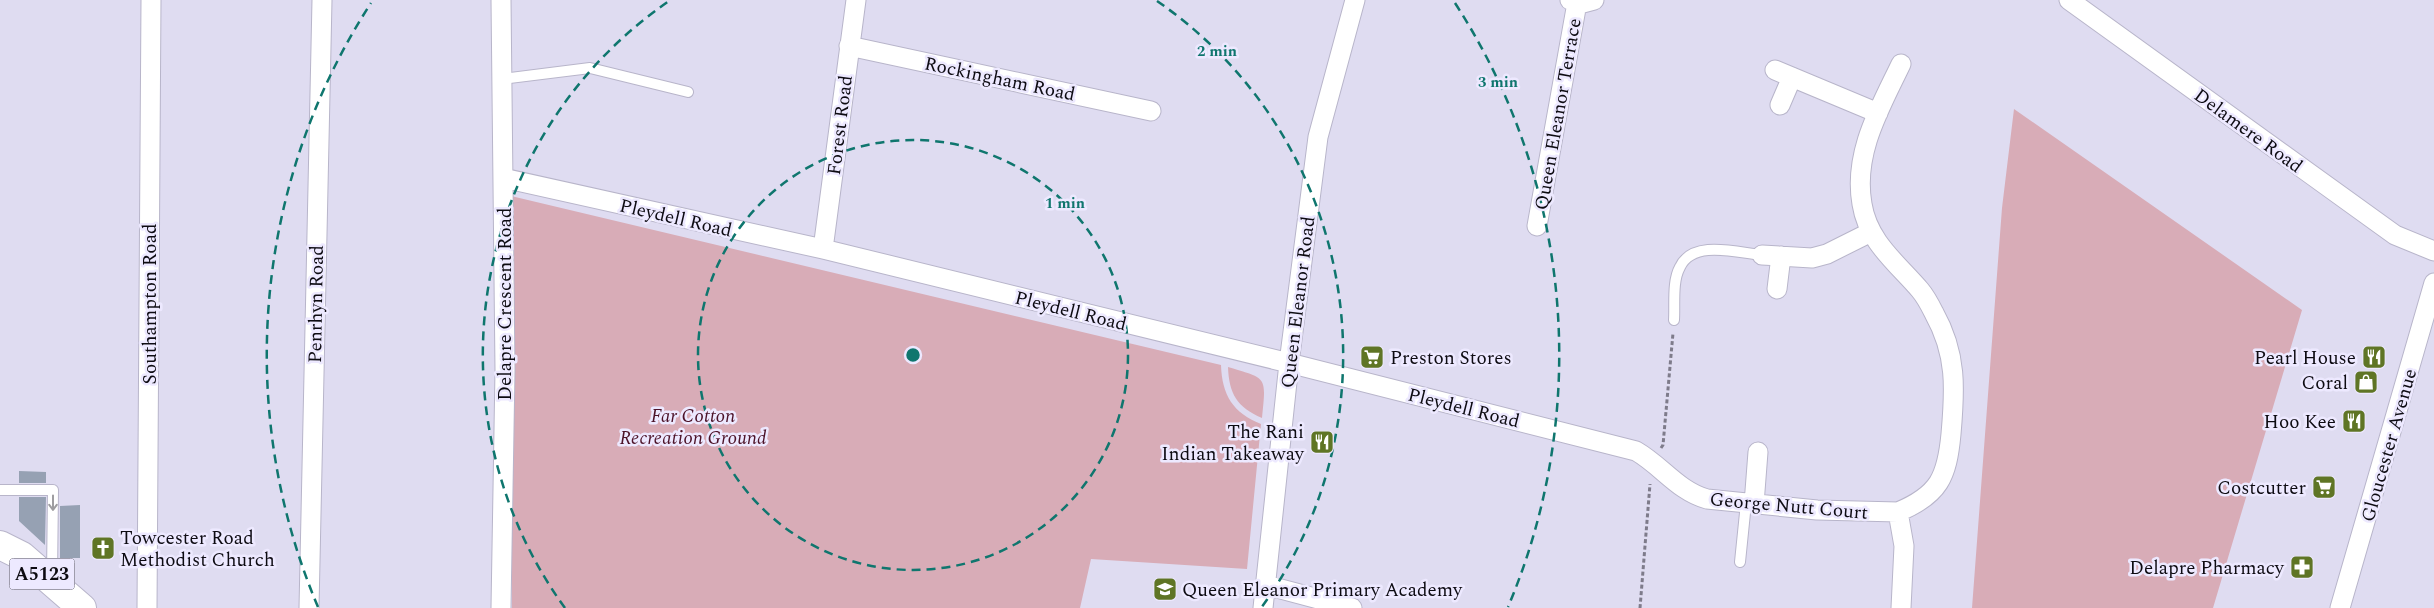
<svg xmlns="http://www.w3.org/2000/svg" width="2434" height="608" font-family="Spectral,serif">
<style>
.green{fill:#d8acb7}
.building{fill:#96a1b3}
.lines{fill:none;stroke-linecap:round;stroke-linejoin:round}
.lane-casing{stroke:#b8b5ca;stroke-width:12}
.street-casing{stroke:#b8b5ca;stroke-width:21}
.primary-casing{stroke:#b8b5ca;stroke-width:30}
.path{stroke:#7e7b8a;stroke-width:3;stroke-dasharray:4 2.5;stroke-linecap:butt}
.lane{stroke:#fff;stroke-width:10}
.street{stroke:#fff;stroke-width:19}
.primary{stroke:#fff;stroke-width:28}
.oneway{stroke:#9e9da0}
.ring{fill:none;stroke:#0f766e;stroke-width:2.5;stroke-dasharray:9 6}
.labels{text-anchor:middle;stroke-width:5;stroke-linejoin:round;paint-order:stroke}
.shield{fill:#ede9ff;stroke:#504e59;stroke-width:1}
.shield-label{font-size:18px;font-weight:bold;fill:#0d0b12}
.street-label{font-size:19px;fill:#0d0b12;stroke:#ede9ff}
.poi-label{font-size:19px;fill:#0d0b12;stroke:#ede9ff;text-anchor:end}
.park-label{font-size:19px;font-style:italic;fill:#4c1228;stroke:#ede9ff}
.centre{fill:#0f766e;stroke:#ede9ff;stroke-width:2.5}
.ring-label{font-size:15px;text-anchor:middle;font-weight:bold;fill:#0f766e;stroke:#ede9ff;stroke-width:5;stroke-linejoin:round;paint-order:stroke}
</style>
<rect width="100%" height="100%" fill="#dfdcf1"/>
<path class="green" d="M2014,109L2302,310L2213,608H1972L2002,208Z
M511,196L1221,365C1222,395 1233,413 1261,424L1247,569L1091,559L1080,608H512Z
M1228,367C1268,379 1266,376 1262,418C1237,407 1229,394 1228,367Z"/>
<path class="building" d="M19,471L46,472V483H19Z
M19,497H46L45,545L19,521Z
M80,505V558H60V506Z"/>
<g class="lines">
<g class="lane-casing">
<path id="lane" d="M502,79L590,68L688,92
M1674,320C1675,304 1672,281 1680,267C1693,239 1738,253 1762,255
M0,490H53L52,576
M1740,562L1746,503"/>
</g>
<g class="street-casing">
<path id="street" d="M1570,0L1579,4L1594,0
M2069,0L2395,235L2434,251
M849,46L1151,111
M1775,70L1878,113
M1780,105L1792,77
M503,178L823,249L1289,363L1636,451C1662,466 1678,491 1707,499L1817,510L1898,512
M1537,226L1577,3
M823,249L856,0
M1762,255L1812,258L1827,254L1871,232
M1777,289L1781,256
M1754,504L1758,452
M1266,585L1352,608
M147,608L151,0
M309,608L322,0
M501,608L505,370L501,0
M1263,608L1289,363L1318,137L1355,0
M1901,608L1904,546L1898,512C1939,495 1947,477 1951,434C1955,389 1957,354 1934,313C1930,305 1926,297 1920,290C1897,263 1868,242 1862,204C1853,153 1880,108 1901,64
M2340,608L2434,283"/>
</g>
<g class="primary-casing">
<path id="primary" d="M0,545L22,556L82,608"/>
</g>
<path class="path" d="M1661,448L1663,445L1673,333
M1640,608L1650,484"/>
<use href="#lane" class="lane"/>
<use href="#street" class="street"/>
<use href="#primary" class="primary"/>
</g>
<defs><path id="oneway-shaft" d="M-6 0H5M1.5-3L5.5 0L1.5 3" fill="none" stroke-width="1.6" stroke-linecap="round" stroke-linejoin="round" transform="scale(1.25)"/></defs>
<use class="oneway" href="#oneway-shaft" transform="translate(53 503) rotate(90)"/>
<g class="ring">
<circle cx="913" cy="355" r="215"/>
<path d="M565 608A430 430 0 0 1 669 1M1157 1A430 430 0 0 1 1261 608"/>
<path d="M318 607A646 646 0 0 1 371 3M1455 3A646 646 0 0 1 1508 607"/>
</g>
<defs>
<g id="supermarket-square" transform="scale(1.25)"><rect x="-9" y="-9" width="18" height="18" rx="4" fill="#5f7525" stroke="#ede9ff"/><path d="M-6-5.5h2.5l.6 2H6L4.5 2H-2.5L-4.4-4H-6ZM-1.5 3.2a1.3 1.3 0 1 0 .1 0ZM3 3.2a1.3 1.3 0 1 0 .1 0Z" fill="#fff"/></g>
<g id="restaurant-square" transform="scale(1.25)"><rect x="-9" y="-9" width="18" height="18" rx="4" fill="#5f7525" stroke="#ede9ff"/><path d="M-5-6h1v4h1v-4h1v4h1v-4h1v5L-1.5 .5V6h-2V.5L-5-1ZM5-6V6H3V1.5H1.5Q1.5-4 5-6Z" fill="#fff"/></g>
<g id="shop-square" transform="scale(1.25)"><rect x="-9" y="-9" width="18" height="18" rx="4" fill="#5f7525" stroke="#ede9ff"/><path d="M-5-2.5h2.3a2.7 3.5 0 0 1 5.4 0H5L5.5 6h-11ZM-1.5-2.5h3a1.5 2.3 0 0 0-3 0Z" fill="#fff"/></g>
<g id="church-square" transform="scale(1.25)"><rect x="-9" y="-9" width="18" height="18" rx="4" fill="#5f7525" stroke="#ede9ff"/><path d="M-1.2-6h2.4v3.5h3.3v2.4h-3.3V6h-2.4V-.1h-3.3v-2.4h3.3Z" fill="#fff"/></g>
<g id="pharmacy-square" transform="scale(1.25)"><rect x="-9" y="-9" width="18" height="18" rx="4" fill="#5f7525" stroke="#ede9ff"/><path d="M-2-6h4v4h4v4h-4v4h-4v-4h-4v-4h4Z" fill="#fff"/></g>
<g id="school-square" transform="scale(1.25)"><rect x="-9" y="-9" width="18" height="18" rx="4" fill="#5f7525" stroke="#ede9ff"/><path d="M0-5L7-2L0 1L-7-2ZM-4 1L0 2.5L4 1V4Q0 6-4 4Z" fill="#fff"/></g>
</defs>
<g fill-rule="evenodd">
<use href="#supermarket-square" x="1372" y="357"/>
<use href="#restaurant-square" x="2374" y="357"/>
<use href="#shop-square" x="2366" y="382"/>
<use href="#restaurant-square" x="2354" y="421"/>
<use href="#restaurant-square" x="1322" y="442"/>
<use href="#supermarket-square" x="2324" y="487"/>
<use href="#church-square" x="103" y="548"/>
<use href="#pharmacy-square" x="2302" y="567"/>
<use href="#school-square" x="1165" y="589"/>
</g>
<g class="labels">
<rect class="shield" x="9.5" y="558.5" width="65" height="31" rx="4"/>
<g class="shield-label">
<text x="42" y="580">A5123</text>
</g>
<g class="street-label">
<text transform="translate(1000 78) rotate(12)" y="7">Rockingham Road</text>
<text transform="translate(1557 114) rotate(-80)" y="7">Queen Eleanor Terrace</text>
<text transform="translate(839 125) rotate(-83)" y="7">Forest Road</text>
<text transform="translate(2249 130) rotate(36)" y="7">Delamere Road</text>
<text transform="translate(676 217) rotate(13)" y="7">Pleydell Road</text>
<text transform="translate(1297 302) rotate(-83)" y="7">Queen Eleanor Road</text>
<text transform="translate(149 304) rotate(-90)" y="7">Southampton Road</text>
<text transform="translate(315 304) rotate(-89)" y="7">Penrhyn Road</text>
<text transform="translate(504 304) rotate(-90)" y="7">Delapre Crescent Road</text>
<text transform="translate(1071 310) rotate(14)" y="7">Pleydell Road</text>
<text transform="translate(1464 407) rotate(14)" y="7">Pleydell Road</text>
<text transform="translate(2388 445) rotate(-74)" y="7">Gloucester Avenue</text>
<text transform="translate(1789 505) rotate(5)" y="7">George Nutt Court</text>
</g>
<g class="poi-label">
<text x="1390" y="364" text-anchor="start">Preston Stores</text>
<text x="2356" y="364">Pearl House</text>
<text x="2348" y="389">Coral</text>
<text x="2336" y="428">Hoo Kee</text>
<text x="1304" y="438">The Rani<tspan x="1304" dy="22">Indian Takeaway</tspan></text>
<text x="2306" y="494">Costcutter</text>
<text x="120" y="544" text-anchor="start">Towcester Road<tspan x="120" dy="22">Methodist Church</tspan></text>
<text x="2284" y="574">Delapre Pharmacy</text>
<text x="1182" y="596" text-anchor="start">Queen Eleanor Primary Academy</text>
</g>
<g class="park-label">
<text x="693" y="422">Far Cotton<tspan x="693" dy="22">Recreation Ground</tspan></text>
</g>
</g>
<circle cx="913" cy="355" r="8" class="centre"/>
<g class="ring-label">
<text x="1217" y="56">2 min</text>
<text x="1498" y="87">3 min</text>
<text x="1065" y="208">1 min</text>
</g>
</svg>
